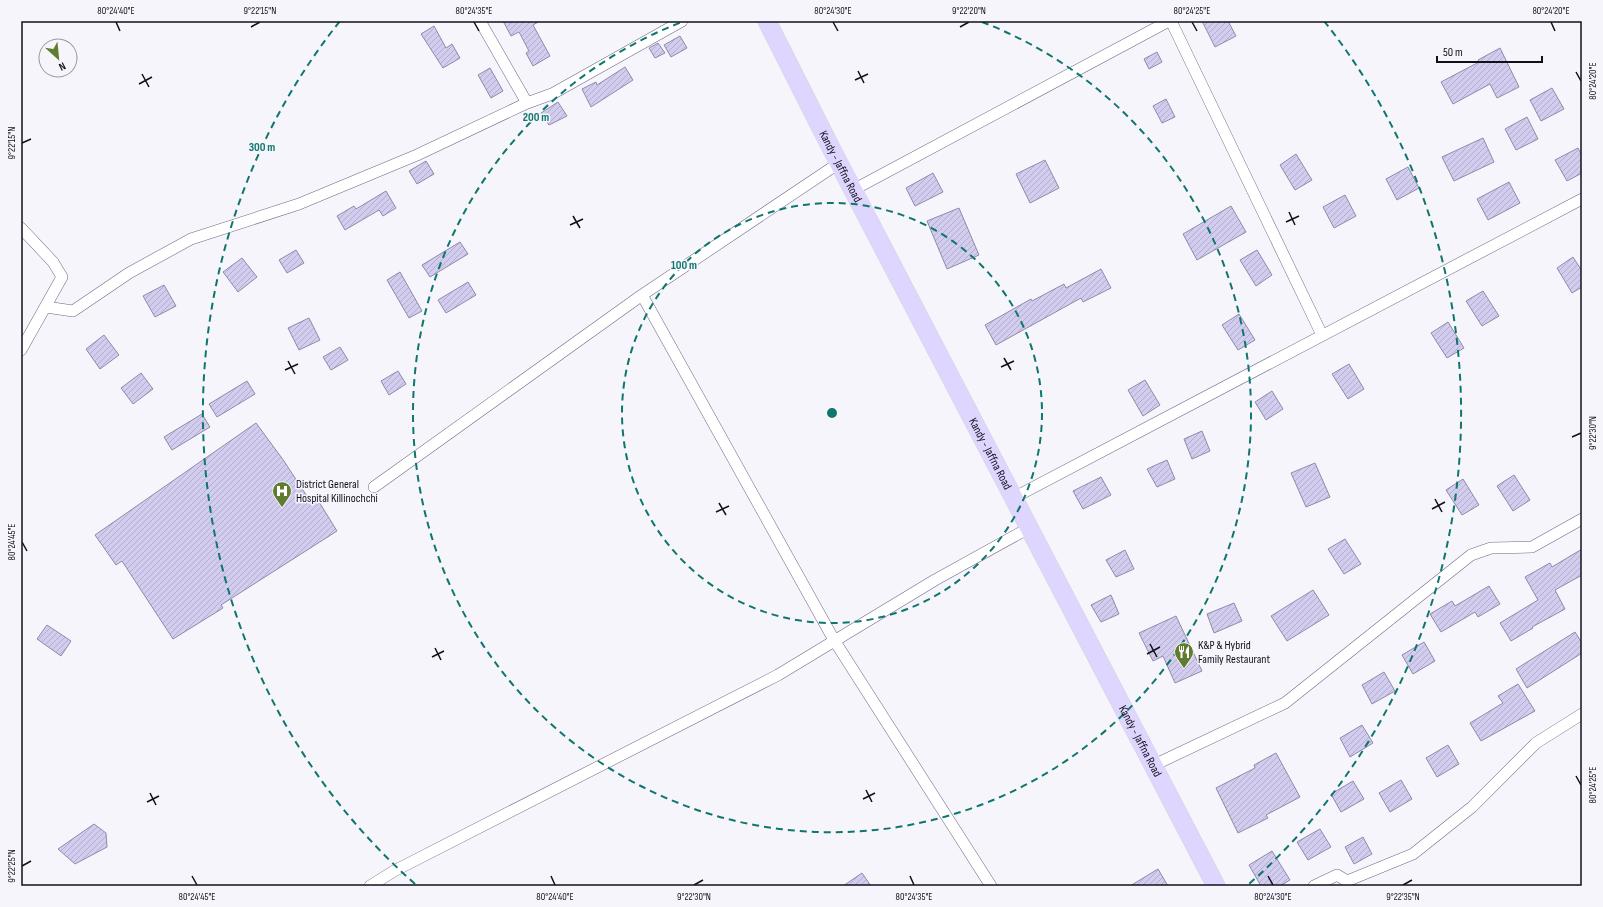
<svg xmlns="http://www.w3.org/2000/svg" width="1603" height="907" font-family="'Sofia Sans Condensed',sans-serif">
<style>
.building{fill:url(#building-hatch);stroke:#8f8aa9}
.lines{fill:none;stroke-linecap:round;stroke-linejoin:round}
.minor-casing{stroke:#6e6986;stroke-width:12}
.trunk-casing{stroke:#d4d4d6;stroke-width:19}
.minor{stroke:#fff;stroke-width:11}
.trunk{stroke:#ded6fe;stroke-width:18}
.ticks{fill:none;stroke:#120f1b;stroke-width:1.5}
.ring{fill:none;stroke:#0f766e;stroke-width:2;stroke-dasharray:7 5}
.labels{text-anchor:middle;stroke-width:3;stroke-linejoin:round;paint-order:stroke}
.street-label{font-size:12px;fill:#120f1b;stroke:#f6f5fc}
.poi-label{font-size:12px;fill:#120f1b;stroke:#f6f5fc;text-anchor:start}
.centre{fill:#0f766e;stroke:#f6f5fc;stroke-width:2}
.ring-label{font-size:12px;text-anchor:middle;font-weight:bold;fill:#0f766e;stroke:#f6f5fc;stroke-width:3;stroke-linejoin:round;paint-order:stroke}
.neatline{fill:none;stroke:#120f1b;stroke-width:1.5}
.ticks-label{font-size:10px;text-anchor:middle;fill:#120f1b}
</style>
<defs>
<pattern id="building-hatch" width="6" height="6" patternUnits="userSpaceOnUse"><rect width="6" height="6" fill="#d2ccee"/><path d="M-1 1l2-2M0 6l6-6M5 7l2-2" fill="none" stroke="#b3aecc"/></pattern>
</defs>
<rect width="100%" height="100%" fill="#f6f5fc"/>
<path class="building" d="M503,21H540L533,25L550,56L533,66L526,53L529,51L519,32L511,36Z
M1202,21H1228L1236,36L1215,47Z
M434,26L446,48L452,44L460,58L443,68L421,34Z
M680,36L687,48L671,57L664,45Z
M658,43L665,53L655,58L649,48Z
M1500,48L1519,87L1497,98L1490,84L1453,104L1441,82L1479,62L1478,60Z
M1157,52L1162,62L1149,69L1144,59Z
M625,67L633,80L591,107L582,89L596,82L597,85Z
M490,68L503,91L491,98L478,75Z
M1552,88L1564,109L1541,121L1530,100Z
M1166,99L1175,117L1162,123L1153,106Z
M558,102L567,116L549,125L541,113Z
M1527,117L1538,139L1516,150L1505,129Z
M1483,138L1494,162L1454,181L1442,157Z
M1578,148L1582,156V173L1567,181L1555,160Z
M1296,154L1312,180L1295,190L1280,165Z
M1045,160L1059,188L1030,203L1016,174Z
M426,161L434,174L417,184L409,171Z
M1408,167L1419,188L1397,200L1386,179Z
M933,173L943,192L915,206L906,188Z
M1509,182L1520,203L1488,220L1477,199Z
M386,191L396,208L383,216L379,210L345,230L337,216L354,206L356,209Z
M1345,195L1356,216L1334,228L1323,207Z
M1231,206L1246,232L1197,260L1183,234Z
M959,208L979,255L947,269L927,221Z
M460,242L468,254L430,277L422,265Z
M296,250L304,263L287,273L279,260Z
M1257,250L1272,275L1256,286L1240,260Z
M1573,257L1582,271V287L1572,293L1557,268Z
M242,258L257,277L238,292L223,272Z
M1101,269L1111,288L1083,302L1081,298L996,345L985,325L1031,299L1032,301L1064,284L1066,288Z
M400,272L422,311L409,318L387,280Z
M468,282L476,295L446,313L438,300Z
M164,285L176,306L155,317L143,296Z
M1483,291L1499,316L1482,326L1466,301Z
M1239,314L1255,340L1238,350L1222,325Z
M309,318L320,340L299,350L288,328Z
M1448,322L1464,348L1447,358L1431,333Z
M104,335L119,355L100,369L86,349Z
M340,347L348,360L331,370L323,357Z
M1349,364L1364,389L1348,399L1332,374Z
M398,371L406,384L389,395L381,381Z
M141,373L153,389L133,404L121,388Z
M1145,380L1160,405L1143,416L1128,390Z
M247,381L255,394L217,417L209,404Z
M1272,391L1283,409L1266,420L1255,402Z
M202,414L210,427L172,450L164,437Z
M256,423L284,461L310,501L316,497L337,531L221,605L223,608L173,639L122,561L116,565L95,535Z
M1202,431L1210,451L1192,459L1184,439Z
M1167,460L1175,479L1157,487L1147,469Z
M1315,463L1330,497L1306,507L1291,473Z
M1514,475L1530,500L1513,511L1497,486Z
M1101,477L1111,495L1083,509L1073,491Z
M1463,479L1479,505L1462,515L1446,490Z
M1345,539L1361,564L1344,574L1328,549Z
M1582,549V575L1555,590L1565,609L1532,627L1533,628L1511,641L1500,623L1538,600L1525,577L1550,563L1552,567Z
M1125,550L1134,569L1116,577L1106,560Z
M1489,586L1500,604L1478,617L1475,612L1441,632L1430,614L1452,601L1455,606Z
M1313,590L1329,615L1287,641L1271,616Z
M1111,595L1119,614L1101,622L1091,605Z
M1234,603L1242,621L1214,633L1207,614Z
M1176,616L1202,671L1175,683L1163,656L1153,661L1139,633Z
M47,625L71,641L61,656L37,639Z
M1575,632L1582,643V653L1527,688L1516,669Z
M1424,642L1435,661L1413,674L1402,655Z
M1384,672L1395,691L1372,704L1362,685Z
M1518,684L1535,711L1481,741L1470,723L1503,703L1498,696Z
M1362,725L1373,743L1350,757L1340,738Z
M1448,745L1459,764L1437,777L1426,758Z
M1276,753L1300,797L1266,815L1268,818L1238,833L1216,788L1255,768L1254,765Z
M1401,780L1412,799L1390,812L1379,793Z
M1353,781L1364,799L1341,812L1331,794Z
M94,824L106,833L107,847L75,864L58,849Z
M1320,829L1331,847L1308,860L1297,842Z
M1363,837L1372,854L1354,864L1345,847Z
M1272,851L1290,880L1280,886H1261L1249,865Z
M1158,869L1168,886H1130Z
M862,873L871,886H843Z"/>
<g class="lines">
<g class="minor-casing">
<path id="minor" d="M480,21L527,103
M1171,21L1322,335
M853,190L1169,21
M21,228L53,262L62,277L21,350
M642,295L834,640L991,886
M46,307L73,311L129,273L191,239L299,204L417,155L527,103L552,94L682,21
M374,487L642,295L839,163
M1013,498L1582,199
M1152,766L1285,703L1471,555L1491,548L1532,547L1582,519
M370,886L394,871L778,675L935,580L1029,528
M1314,886L1337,875L1347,881L1413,854L1472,807L1536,743L1582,714"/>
</g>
<g class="trunk-casing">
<g id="trunk">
<path id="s1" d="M767,21L831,148L1216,886"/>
</g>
</g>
<use href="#minor" class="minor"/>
<use href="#trunk" class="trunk"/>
</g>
<path class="ticks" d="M116,22L120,31M474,22L479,31M833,22L838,31M1192,22L1197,31M1551,22L1555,31M251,27L260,22M960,27L969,22M858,71L864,83M1576,72L1581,81M142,74L149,87M855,80L868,74M139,84L152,77M22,143L31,139M1289,212L1295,225M573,216L580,228M1286,222L1299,216M570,225L583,219M1004,358L1011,370M288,361L295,374M1001,367L1014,361M285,370L298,364M1572,437L1581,433M1435,499L1442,512M719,503L726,515M1432,509L1445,502M716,512L729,506M22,542L27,551M1150,644L1157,657M435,648L441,660M1147,654L1160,647M432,657L444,651M1576,776L1581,785M866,790L872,802M150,793L156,805M863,799L875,793M147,802L159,796M22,866L31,861M192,876L197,885M551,876L555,885M910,876L914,885M1268,876L1273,885M694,885L703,880M1403,885L1412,880"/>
<g class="ring">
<circle cx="832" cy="413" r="210"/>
<path d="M982 22A419 419 0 1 1 682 22"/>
<path d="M415 884A629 629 0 0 1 340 21M1324 21A629 629 0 0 1 1249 884"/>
</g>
<defs>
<g id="hospital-pin" transform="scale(1)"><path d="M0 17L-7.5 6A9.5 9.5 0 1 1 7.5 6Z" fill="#5f7c30" stroke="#f6f5fc"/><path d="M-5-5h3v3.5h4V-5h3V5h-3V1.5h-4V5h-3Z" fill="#fff"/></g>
<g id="restaurant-pin" transform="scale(1)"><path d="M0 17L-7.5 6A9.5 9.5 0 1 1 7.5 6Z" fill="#5f7c30" stroke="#f6f5fc"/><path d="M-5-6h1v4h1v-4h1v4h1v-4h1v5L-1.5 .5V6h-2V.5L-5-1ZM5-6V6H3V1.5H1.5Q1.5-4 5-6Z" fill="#fff"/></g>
</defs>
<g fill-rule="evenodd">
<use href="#hospital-pin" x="282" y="491"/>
<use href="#restaurant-pin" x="1184" y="652"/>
</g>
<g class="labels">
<g class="street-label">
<text dy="4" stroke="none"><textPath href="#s1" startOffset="163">Kandy - Jaffna Road</textPath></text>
<text dy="4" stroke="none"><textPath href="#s1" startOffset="487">Kandy - Jaffna Road</textPath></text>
<text dy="4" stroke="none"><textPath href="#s1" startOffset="811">Kandy - Jaffna Road</textPath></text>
</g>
<g class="poi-label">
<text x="296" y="488">District General<tspan x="296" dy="14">Hospital Killinochchi</tspan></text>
<text x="1198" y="649">K&amp;P &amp; Hybrid<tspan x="1198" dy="14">Family Restaurant</tspan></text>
</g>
</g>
<circle cx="832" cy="413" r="6" class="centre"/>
<g class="ring-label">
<text x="536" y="121">200 m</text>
<text x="262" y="151">300 m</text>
<text x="684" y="269">100 m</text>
</g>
<rect width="1603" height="907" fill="none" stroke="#f6f5fc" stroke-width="44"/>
<g transform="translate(58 58) rotate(153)"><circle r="19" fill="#f6f5fc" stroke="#9b99a2"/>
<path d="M0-3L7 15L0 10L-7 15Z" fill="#5f7c30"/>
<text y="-6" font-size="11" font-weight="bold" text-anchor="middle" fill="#120f1b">N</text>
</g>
<path d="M1437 56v6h105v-6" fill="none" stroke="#120f1b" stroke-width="2"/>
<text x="1443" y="56" font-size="12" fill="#120f1b" stroke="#f6f5fc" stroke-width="3" paint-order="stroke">50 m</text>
<rect x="22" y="22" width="1559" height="863" class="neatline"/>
<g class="ticks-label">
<text x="116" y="14">80°24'40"E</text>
<text x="260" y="14">9°22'15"N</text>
<text x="474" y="14">80°24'35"E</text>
<text x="833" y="14">80°24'30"E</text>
<text x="969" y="14">9°22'20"N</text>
<text x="1192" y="14">80°24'25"E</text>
<text x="1551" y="14">80°24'20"E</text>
<text transform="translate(1592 81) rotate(-90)" y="4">80°24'20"E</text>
<text transform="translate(11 143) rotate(-90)" y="4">9°22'15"N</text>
<text transform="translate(1592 433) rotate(-90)" y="4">9°22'30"N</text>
<text transform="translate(11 542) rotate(-90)" y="4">80°24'45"E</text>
<text transform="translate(1592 785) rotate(-90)" y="4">80°24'25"E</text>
<text transform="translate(11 866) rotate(-90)" y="4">9°22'25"N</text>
<text x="197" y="900">80°24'45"E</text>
<text x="555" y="900">80°24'40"E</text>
<text x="694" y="900">9°22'30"N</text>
<text x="914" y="900">80°24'35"E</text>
<text x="1273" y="900">80°24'30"E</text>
<text x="1403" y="900">9°22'35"N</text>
</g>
</svg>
